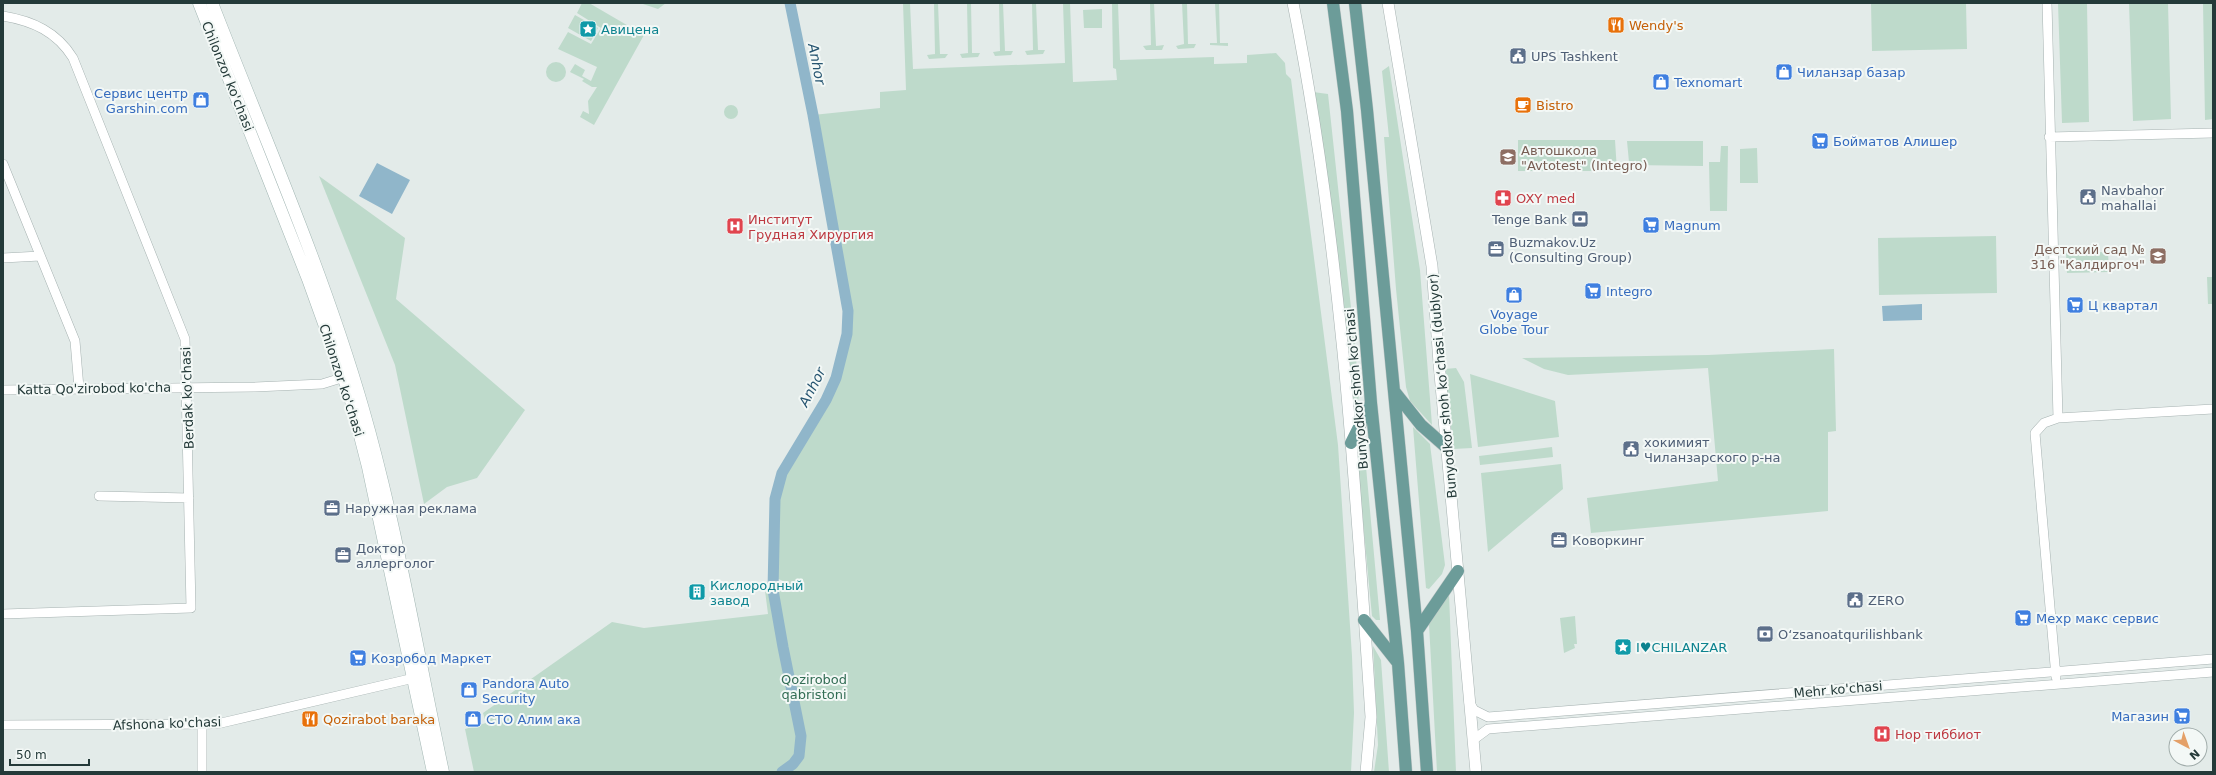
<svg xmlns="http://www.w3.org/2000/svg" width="2216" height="775" font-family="'DejaVu Sans',sans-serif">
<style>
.green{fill:#bedacb}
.water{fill:#90b6ca}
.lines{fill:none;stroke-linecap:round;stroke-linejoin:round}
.canal{stroke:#90b6ca;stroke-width:11}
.minor-casing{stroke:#a6b2b1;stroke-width:10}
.tertiary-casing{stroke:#a6b2b1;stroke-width:12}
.secondary-casing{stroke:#a2b6b3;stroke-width:13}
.primary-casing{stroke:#c2c8c8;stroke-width:13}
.minor{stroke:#fff;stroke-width:9}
.tertiary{stroke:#fff;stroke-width:11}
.secondary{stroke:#fff;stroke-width:12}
.primary{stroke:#6c9c99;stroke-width:12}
.labels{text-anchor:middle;stroke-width:4;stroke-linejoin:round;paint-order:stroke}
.food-label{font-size:13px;fill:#c56008;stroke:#f3f8f6;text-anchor:start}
.culture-label{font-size:13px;fill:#0d838f;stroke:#f3f8f6;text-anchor:start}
.service-label{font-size:13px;fill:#4e5e75;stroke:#f3f8f6;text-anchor:start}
.shop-label{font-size:13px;fill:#366cbe;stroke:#f3f8f6;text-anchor:start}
.street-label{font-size:13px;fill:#243a39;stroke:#f3f8f6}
.education-label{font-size:13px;fill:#785e54;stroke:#f3f8f6;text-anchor:start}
.health-label{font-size:13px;fill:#be3a42;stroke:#f3f8f6;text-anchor:start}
.park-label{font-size:13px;fill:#336d55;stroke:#f3f8f6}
.water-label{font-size:14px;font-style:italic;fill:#255470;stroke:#f3f8f6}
</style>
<rect width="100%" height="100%" fill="#e3ebe9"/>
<path class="green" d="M582,3H589L644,35L594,125L580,117L583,111L589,114L588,101L597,87H592L582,81L584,79L570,72L575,64L585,70L582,76L591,81L597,67L558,49L568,32L591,44L601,28L577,13Z
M640,3H666L658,9Z
M903,3H910L913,69L1065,63L1063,3H1070L1073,82L1117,80L1116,69L1113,68L1112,3H1118L1120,60L1214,57V64L1247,63V55L1276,53L1285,63L1286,74L1291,79L1338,445L1352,656L1354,713L1351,772H474L465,729L486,723L483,713L612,622L644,628L768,614L764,583L785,582L774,577C774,542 771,507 782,473C804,436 832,399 843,358C854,314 842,269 834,226C827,189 820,152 813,115L880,108V92L906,90Z
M934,3H938L940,54H948L945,58L929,59L927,55L935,54Z
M967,3H971L972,53H980L978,57L962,58L960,54L968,53Z
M999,3H1003L1005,51H1013L1011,55L995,56L993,52L1000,51Z
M1032,3H1036L1038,50H1045L1043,54L1027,55L1025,51L1033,50Z
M1150,3H1154L1156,46L1164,45L1162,50H1146L1143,46L1151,45Z
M1182,3H1187L1188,44H1196L1194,48L1178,49L1176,46L1184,44Z
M1215,3H1219L1220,43H1228V46L1210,45V43H1217Z
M1871,3H1966L1967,49L1872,51Z
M2058,3H2087L2089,122L2062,123Z
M2129,3H2168L2171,119L2133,121Z
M2203,3H2213V119L2205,120Z
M1102,9V28H1084L1083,10Z
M575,15L598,28L591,41L568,28Z
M546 72a10 10 0 1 1 20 0a10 10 0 1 1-20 0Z
M1389,66L1420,270L1432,425L1410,401L1406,387L1396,289L1384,137H1389L1382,71Z
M1313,92L1328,94L1355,345L1359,396L1357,404L1352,410Z
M724 112a7 7 0 1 1 14 0a7 7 0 1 1-14 0Z
M1518,140H1615L1617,171H1518Z
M1627,141H1703V166L1632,165L1629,162Z
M1721,146H1728L1727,211H1710L1709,162H1720Z
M1757,148L1758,183H1740V149Z
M319,176L405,238L396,299L525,410L477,478L447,487L424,504L395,365Z
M1996,236L1997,293L1879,295L1878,238Z
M2108,252L2109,272L2067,273L2066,253Z
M2207,277H2213V304H2208Z
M1834,349L1836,431L1828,432V511L1591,533L1587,498L1718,481L1708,368L1568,375L1544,369L1522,358L1708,355Z
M1456,368L1464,382L1472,448L1453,449L1445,369Z
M1470,374L1555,401L1559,437L1478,447Z
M1413,427L1430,444L1445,565L1442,574L1429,589L1426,588Z
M1363,434L1380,620H1376L1372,616L1356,448Z
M1552,447L1553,457L1480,465L1479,456Z
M1561,464L1563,489L1488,552L1481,473Z
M1449,594L1456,772H1437L1429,624L1431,616Z
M1575,616L1577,644H1574L1575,648L1564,653L1560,618Z
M1373,646L1381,660L1389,772H1374L1378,745Z"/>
<path class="water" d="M377,163L410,180L392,214L359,196Z
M1922,304V320L1883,321L1882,306Z"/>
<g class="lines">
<path class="canal" d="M782,772L793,764L799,756L801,736L783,647L773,590L775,499L782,473L826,400L836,378L847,334L848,311L813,115L790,3"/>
<g class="minor-casing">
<path id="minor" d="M2047,3L2058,418
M3,16C33,21 57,32 73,58L185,339L191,608L3,614
M2049,137L2213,133
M3,164L75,341L79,388
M3,258L40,256
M3,390L255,387L322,384L348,376
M99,496L189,498
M2056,677L2035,433L2044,423L2058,418L2213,409
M1469,702L1474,710L1488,717L2213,659
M3,725L217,724L414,678
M202,725V772
M1473,740L1488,729L2213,672"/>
</g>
<g class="tertiary-casing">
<path id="tertiary" d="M1293,3C1340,238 1355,478 1371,717L1366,772
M1388,3L1432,266L1439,363L1476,772"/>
</g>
<g class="secondary-casing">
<path id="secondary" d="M199,3L308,279L349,393L368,467L433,772
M212,3C264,137 323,270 363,409C397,527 417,651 443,772"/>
</g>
<g class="primary-casing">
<path id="primary" d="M1333,3L1347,111L1371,403L1398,663L1406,772
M1355,3L1367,110L1417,631L1427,772
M1394,391L1421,425L1446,447
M1351,443L1371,403
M1364,620L1398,663
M1417,631L1458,571"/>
</g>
<use href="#minor" class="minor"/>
<use href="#tertiary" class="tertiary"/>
<use href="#secondary" class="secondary"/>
<use href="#primary" class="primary"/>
</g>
<defs>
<g id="restaurant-square" transform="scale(0.9)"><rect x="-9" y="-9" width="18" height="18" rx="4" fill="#e8710a" stroke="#f3f8f6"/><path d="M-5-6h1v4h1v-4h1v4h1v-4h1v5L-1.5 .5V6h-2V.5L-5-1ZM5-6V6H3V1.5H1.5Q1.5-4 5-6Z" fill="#fff"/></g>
<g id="sight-square" transform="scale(0.9)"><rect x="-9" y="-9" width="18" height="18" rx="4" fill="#0f9aa8" stroke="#f3f8f6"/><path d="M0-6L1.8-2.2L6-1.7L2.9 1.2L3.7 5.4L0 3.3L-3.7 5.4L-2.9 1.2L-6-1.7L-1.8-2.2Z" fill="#fff"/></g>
<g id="civic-square" transform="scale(0.9)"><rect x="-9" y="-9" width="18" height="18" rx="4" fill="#5c6f8a" stroke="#f3f8f6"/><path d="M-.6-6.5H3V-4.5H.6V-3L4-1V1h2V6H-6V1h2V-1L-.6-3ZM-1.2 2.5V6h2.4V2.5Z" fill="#fff"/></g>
<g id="shop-square" transform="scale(0.9)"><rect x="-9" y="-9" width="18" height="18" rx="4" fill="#3f7fe0" stroke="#f3f8f6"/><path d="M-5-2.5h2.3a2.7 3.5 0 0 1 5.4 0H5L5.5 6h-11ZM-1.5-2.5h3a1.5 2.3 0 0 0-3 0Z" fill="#fff"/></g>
<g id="cafe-square" transform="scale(0.9)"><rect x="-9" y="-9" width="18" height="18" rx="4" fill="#e8710a" stroke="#f3f8f6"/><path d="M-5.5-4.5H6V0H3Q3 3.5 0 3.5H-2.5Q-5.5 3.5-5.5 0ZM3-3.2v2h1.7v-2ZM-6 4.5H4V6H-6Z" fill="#fff"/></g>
<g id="supermarket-square" transform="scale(0.9)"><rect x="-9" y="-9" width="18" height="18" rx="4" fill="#3f7fe0" stroke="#f3f8f6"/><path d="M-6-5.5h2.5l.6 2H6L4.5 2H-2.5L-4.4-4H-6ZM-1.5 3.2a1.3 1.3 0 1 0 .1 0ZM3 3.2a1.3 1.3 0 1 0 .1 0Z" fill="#fff"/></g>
<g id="school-square" transform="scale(0.9)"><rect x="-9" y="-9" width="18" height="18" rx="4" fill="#8d6e63" stroke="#f3f8f6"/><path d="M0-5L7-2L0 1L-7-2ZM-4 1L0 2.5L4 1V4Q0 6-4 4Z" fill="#fff"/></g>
<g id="pharmacy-square" transform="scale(0.9)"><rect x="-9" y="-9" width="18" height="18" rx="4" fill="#e0444e" stroke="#f3f8f6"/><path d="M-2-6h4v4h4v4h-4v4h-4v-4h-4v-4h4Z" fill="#fff"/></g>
<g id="bank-square" transform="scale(0.9)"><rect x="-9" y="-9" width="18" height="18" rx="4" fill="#5c6f8a" stroke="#f3f8f6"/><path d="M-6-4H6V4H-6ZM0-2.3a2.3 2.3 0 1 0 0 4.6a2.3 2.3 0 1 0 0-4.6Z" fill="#fff"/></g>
<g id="hospital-square" transform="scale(0.9)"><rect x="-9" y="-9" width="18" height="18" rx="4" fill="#e0444e" stroke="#f3f8f6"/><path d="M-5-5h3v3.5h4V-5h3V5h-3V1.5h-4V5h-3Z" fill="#fff"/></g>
<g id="office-square" transform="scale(0.9)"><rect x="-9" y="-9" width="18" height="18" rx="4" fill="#5c6f8a" stroke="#f3f8f6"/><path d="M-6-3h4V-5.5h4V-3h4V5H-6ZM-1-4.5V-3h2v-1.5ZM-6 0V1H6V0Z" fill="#fff"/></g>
<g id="building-square" transform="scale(0.9)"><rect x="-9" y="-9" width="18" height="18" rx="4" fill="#0f9aa8" stroke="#f3f8f6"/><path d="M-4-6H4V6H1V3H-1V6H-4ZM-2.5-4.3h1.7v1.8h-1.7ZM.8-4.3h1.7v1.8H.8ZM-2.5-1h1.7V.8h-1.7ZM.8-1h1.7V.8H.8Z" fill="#fff"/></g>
</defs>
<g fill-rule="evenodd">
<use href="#restaurant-square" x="1616" y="25"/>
<use href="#sight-square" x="588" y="29"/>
<use href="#civic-square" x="1518" y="56"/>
<use href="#shop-square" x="1784" y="72"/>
<use href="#shop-square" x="1661" y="82"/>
<use href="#shop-square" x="201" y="100"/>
<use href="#cafe-square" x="1523" y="105"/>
<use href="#supermarket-square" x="1820" y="141"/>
<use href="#school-square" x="1508" y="157"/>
<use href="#civic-square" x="2088" y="197"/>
<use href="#pharmacy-square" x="1503" y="198"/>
<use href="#bank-square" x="1580" y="219"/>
<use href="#supermarket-square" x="1651" y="225"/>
<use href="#hospital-square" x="735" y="226"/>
<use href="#office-square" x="1496" y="249"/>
<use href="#school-square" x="2158" y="256"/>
<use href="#supermarket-square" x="1593" y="291"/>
<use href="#shop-square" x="1514" y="295"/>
<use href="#supermarket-square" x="2075" y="305"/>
<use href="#civic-square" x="1631" y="449"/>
<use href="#office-square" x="332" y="508"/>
<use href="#office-square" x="1559" y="540"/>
<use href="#office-square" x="343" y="555"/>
<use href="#building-square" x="697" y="592"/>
<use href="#civic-square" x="1855" y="600"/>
<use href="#supermarket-square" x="2023" y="618"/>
<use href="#bank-square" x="1765" y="634"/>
<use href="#sight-square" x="1623" y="647"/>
<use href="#supermarket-square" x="358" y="658"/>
<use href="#shop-square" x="469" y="690"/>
<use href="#supermarket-square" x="2182" y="716"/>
<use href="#restaurant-square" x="310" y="719"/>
<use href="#shop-square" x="473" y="719"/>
<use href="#hospital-square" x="1882" y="734"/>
</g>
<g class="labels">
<g class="food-label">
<text x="1629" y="30">Wendy's</text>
<text x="1536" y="110">Bistro</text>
<text x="323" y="724">Qozirabot baraka</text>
</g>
<g class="culture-label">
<text x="601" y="34">Авицена</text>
<text x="710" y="590">Кислородный<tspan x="710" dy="15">завод</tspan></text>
<text x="1636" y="652">I♥CHILANZAR</text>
</g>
<g class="service-label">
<text x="1531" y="61">UPS Tashkent</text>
<text x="2101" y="195">Navbahor<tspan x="2101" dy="15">mahallai</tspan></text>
<text x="1567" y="224" text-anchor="end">Tenge Bank</text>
<text x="1509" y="247">Buzmakov.Uz<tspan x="1509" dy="15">(Consulting Group)</tspan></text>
<text x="1644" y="447">хокимият<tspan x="1644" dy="15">Чиланзарского р-на</tspan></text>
<text x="345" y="513">Наружная реклама</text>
<text x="1572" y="545">Коворкинг</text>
<text x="356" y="553">Доктор<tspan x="356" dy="15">аллерголог</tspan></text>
<text x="1868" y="605">ZERO</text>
<text x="1778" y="639">Oʻzsanoatqurilishbank</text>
</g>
<g class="shop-label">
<text x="1797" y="77">Чиланзар базар</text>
<text x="1674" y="87">Texnomart</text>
<text x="188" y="98" text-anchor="end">Сервис центр<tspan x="188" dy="15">Garshin.com</tspan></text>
<text x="1833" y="146">Бойматов Алишер</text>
<text x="1664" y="230">Magnum</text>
<text x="1606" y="296">Integro</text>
<text x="2088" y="310">Ц квартал</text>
<text x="1514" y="319" text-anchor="middle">Voyage<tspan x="1514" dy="15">Globe Tour</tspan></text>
<text x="2036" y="623">Мехр макс сервис</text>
<text x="371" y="663">Козробод Маркет</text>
<text x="482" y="688">Pandora Auto<tspan x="482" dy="15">Security</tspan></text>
<text x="2169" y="721" text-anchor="end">Магазин</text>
<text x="486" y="724">СТО Алим ака</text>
</g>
<g class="street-label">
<text transform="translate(228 76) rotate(68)" y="5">Chilonzor ko'chasi</text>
<text transform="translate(342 380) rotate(72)" y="5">Chilonzor ko'chasi</text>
<text transform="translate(1442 386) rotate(-95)" y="5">Bunyodkor shoh koʻchasi (dublyor)</text>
<text transform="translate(94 388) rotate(-1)" y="5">Katta Qo'zirobod ko'cha</text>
<text transform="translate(1356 389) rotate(-95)" y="5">Bunyodkor shoh ko'chasi</text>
<text transform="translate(187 398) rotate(-92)" y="5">Berdak ko'chasi</text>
<text transform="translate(1838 689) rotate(-5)" y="5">Mehr ko'chasi</text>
<text transform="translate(167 723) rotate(-2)" y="5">Afshona ko'chasi</text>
</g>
<g class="education-label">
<text x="1521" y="155">Автошкола<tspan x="1521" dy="15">"Avtotest" (Integro)</tspan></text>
<text x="2145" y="254" text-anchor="end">Дестский сад №<tspan x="2145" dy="15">316 "Калдиргоч"</tspan></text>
</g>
<g class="health-label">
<text x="1516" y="203">OXY med</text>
<text x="748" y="224">Институт<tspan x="748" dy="15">Грудная Хирургия</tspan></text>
<text x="1895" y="739">Нор тиббиот</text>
</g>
<g class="park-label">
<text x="814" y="684">Qozirobod<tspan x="814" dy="15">qabristoni</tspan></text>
</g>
<g class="water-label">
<text transform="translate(817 64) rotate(79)" y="5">Anhor</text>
<text transform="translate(812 387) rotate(-63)" y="5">Anhor</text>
</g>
</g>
<rect width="2216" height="775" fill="none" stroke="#243a39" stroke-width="8"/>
<g transform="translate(2188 747) rotate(139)"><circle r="19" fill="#f3f8f6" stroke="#a0acaa"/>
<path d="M0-3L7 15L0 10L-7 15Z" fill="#e4a068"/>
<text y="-6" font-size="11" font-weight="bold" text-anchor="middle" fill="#243a39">N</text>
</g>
<path d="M10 759v6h79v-6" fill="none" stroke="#243a39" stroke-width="2"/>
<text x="16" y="759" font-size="12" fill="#243a39" stroke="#f3f8f6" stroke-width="3" paint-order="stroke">50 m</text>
</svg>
